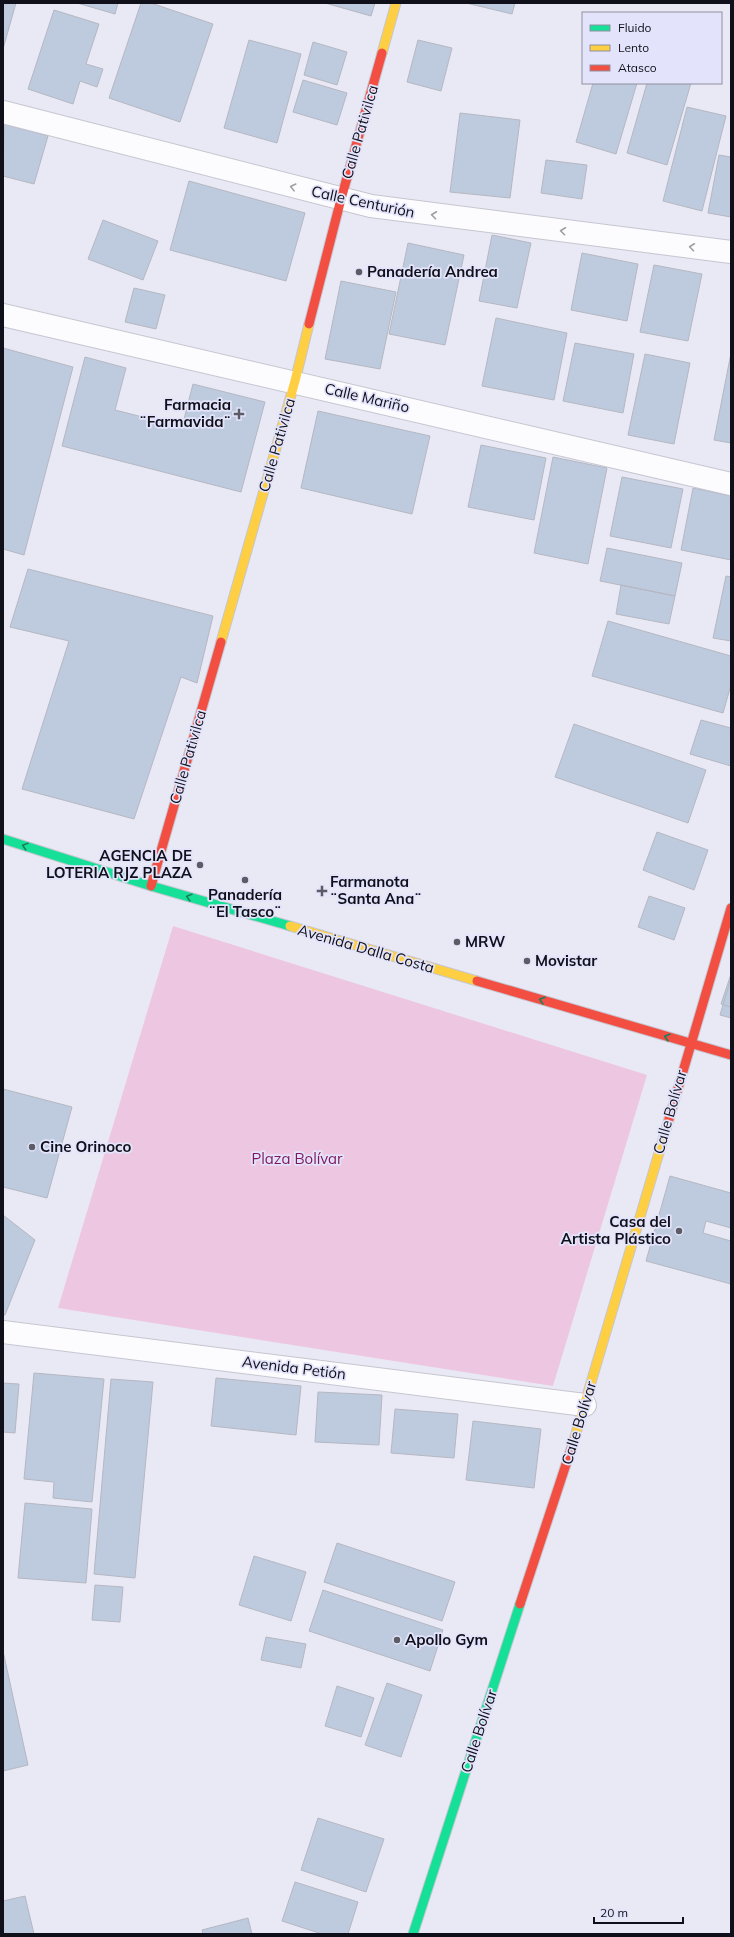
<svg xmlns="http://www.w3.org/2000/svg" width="734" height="1937" font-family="Mulish,sans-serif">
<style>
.green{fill:#edc7e1}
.building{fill:#becadd;stroke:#b5b8c2}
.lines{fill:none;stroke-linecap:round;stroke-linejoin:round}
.street-casing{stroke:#c6c6d1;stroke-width:24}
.fast-casing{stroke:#c6c6d1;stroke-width:11}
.slow-casing{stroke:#c6c6d1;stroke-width:11}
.jam-casing{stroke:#c6c6d1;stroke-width:11}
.street{stroke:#fcfcfe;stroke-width:22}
.fast{stroke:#16e098;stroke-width:9}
.slow{stroke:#ffcf43;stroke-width:9}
.jam{stroke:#f24e42;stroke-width:9}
.oneway{stroke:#9e9ea3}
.oneway2{stroke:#13825f}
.poi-dot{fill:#5c5c67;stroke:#e3e4fb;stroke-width:1.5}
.labels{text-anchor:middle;stroke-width:3.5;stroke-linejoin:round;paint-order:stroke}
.street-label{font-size:15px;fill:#10101a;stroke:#e3e4fb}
.poi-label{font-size:15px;font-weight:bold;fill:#10101a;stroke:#e3e4fb;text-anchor:start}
.park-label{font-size:15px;fill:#7f165b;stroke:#e3e4fb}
</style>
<rect width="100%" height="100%" fill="#e9e9f5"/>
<path class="green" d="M173,926L647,1075L553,1386L58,1308Z"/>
<path class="building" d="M3,3H16L3,49Z
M77,3H118L115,14Z
M141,3H151L213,24L180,122L109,98Z
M325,3H375L371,16Z
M466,3H515L512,14Z
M54,10L99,24L86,64L103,69L97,87L80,81L73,104L28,89Z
M249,40L301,54L277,143L224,128Z
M418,40L452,48L441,91L407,82Z
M313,42L347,52L337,85L304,75Z
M303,80L347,93L337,125L293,112Z
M593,83H637L616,154L576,142Z
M647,83H691L667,165L627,153Z
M687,107L726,116L702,211L663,201Z
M460,113L520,120L510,198L450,192Z
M4,124L48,136L34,184L3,176Z
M719,155L731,157V217L708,213Z
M546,160L587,165L582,199L541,193Z
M189,181L305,213L286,281L170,250Z
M103,220L158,241L143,280L88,259Z
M492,235L531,243L517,308L479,301Z
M408,243L464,255L445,345L389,334Z
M582,253L638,264L627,321L571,310Z
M654,265L702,274L688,341L640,332Z
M341,281L396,292L380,369L325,359Z
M134,288L165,295L156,329L125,322Z
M496,318L567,333L554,400L482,386Z
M575,343L634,354L623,413L563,401Z
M3,348L73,367L24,555L3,549Z
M731,353V443L714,440Z
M645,354L690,363L674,444L628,435Z
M85,357L126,368L115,410L182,427L193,384L265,402L241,492L62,446Z
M318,411L430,436L412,514L301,488Z
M481,445L546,458L534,520L468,507Z
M553,457L607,468L588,564L534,553Z
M622,477L683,489L671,548L610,536Z
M693,488L731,496V560L681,550Z
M607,548L682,563L675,596L600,581Z
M28,569L213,616L197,683L181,677L134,819L22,789L69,641L10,627Z
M726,576L731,577V641L713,638Z
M621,585L675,596L669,624L616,614Z
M608,621L731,656V685L723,713L592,676Z
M701,720L731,728V766L690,754Z
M574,724L706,770L688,823L555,777Z
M657,832L708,850L694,890L643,870Z
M649,896L685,908L674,940L638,927Z
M731,974V1007L721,1004Z
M731,978V1018L720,1015Z
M3,1089L72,1107L47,1198L3,1187Z
M670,1176L731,1193V1228L706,1221L703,1233L731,1241V1284L646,1261Z
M3,1215L35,1240L5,1315H3Z
M34,1373L104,1379L92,1502L53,1498L54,1482L24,1479Z
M216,1378L301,1386L296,1435L211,1426Z
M111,1379L153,1382L135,1578L94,1574Z
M3,1383L19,1384L15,1433L3,1432Z
M318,1392L382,1395L379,1445L315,1442Z
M395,1409L458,1414L454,1458L391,1453Z
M473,1421L541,1429L534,1488L466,1480Z
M25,1503L92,1509L86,1583L18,1578Z
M337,1543L455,1582L442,1621L324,1582Z
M254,1556L306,1572L291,1621L239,1605Z
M95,1585L123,1587L120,1622L92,1620Z
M323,1590L443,1630L430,1671L309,1631Z
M266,1637L306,1644L301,1668L261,1660Z
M3,1651L28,1765L3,1771Z
M387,1683L422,1695L401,1757L365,1745Z
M337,1686L374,1698L361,1737L325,1726Z
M318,1818L384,1839L366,1892L301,1870Z
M295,1882L358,1902L348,1934H322L282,1921Z
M25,1896L34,1934H3V1901Z
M248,1918L252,1934H203L202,1930Z"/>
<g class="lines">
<g class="street-casing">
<path id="street" d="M3,112L371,206L731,252
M3,315L731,484
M3,1332L585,1405"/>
</g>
<g class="fast-casing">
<path id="fast" d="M3,839L151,886L290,926
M413,1934L520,1604"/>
</g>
<g class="slow-casing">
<path id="slow" d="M382,53L396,3
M221,642L295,381L309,324
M290,926L477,981
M574,1440L669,1119"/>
</g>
<g class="jam-casing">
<path id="jam" d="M309,324L341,199L382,53
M151,886L221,642
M477,981L731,1055
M669,1119L731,908
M520,1604L574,1440"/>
</g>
<use href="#street" class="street"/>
<use href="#fast" class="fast"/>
<use href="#slow" class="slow"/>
<use href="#jam" class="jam"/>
</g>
<defs><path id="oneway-chevron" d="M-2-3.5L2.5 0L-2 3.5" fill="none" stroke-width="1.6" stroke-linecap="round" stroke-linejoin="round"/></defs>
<g class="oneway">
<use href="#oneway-chevron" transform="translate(293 187) rotate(-166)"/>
<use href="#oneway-chevron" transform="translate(434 215) rotate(-173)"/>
<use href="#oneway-chevron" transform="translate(563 231) rotate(-173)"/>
<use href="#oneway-chevron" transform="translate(692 247) rotate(-173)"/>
</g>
<g class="oneway2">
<use href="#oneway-chevron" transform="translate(25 846) rotate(-162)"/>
<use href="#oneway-chevron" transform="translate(189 897) rotate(-164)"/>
<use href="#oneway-chevron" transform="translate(542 1000) rotate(-164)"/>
<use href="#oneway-chevron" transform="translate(667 1037) rotate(-164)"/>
</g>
<g class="poi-dot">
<circle cx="359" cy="272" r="4"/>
<path d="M237 408h4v4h4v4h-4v4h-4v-4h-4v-4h4z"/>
<circle cx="200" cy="865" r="4"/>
<circle cx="245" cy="880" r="4"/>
<path d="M320 885h4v4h4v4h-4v4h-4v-4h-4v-4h4z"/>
<circle cx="457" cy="942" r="4"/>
<circle cx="527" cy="961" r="4"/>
<circle cx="32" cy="1147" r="4"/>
<circle cx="679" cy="1231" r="4"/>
<circle cx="397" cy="1640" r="4"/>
</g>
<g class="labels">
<g class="street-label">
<text transform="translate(360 132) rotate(-74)" y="5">Calle Pativilca</text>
<text transform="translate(363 202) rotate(12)" y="5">Calle Centurión</text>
<text transform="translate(367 398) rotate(13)" y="5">Calle Mariño</text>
<text transform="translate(277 445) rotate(-74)" y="5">Calle Pativilca</text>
<text transform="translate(188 757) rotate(-74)" y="5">Calle Pativilca</text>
<text transform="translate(366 949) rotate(16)" y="5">Avenida Dalla Costa</text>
<text transform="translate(670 1112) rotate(-74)" y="5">Calle Bolívar</text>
<text transform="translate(294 1368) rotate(7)" y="5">Avenida Petión</text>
<text transform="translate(579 1423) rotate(-73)" y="5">Calle Bolívar</text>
<text transform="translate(479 1731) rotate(-72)" y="5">Calle Bolívar</text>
</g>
<g class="poi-label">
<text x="367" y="277">Panadería Andrea</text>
<text x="231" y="410" text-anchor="end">Farmacia<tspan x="231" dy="17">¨Farmavida¨</tspan></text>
<text x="192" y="861" text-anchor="end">AGENCIA DE<tspan x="192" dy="17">LOTERIA RJZ PLAZA</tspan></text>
<text x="330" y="887">Farmanota<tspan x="330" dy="17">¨Santa Ana¨</tspan></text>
<text x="245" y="900" text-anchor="middle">Panadería<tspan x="245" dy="17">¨El Tasco¨</tspan></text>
<text x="465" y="947">MRW</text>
<text x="535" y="966">Movistar</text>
<text x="40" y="1152">Cine Orinoco</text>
<text x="671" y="1227" text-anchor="end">Casa del<tspan x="671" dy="17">Artista Plástico</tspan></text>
<text x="405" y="1645">Apollo Gym</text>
</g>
<g class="park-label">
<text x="297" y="1164">Plaza Bolívar</text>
</g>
</g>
<rect width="734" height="1937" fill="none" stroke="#10101a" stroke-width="8"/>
<rect x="582" y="12" width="140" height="72" fill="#e3e4fb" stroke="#8f8fa1"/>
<rect x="590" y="25" width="20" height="6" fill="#16e098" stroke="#8f8fa1"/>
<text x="618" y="32" font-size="12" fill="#10101a">Fluido</text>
<rect x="590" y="45" width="20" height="6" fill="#ffcf43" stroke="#8f8fa1"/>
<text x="618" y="52" font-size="12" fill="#10101a">Lento</text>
<rect x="590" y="65" width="20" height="6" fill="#f24e42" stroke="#8f8fa1"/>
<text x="618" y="72" font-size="12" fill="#10101a">Atasco</text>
<path d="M594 1917v6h89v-6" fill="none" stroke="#10101a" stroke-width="2"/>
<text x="600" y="1917" font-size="12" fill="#10101a" stroke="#e3e4fb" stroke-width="3" paint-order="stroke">20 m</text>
</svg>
